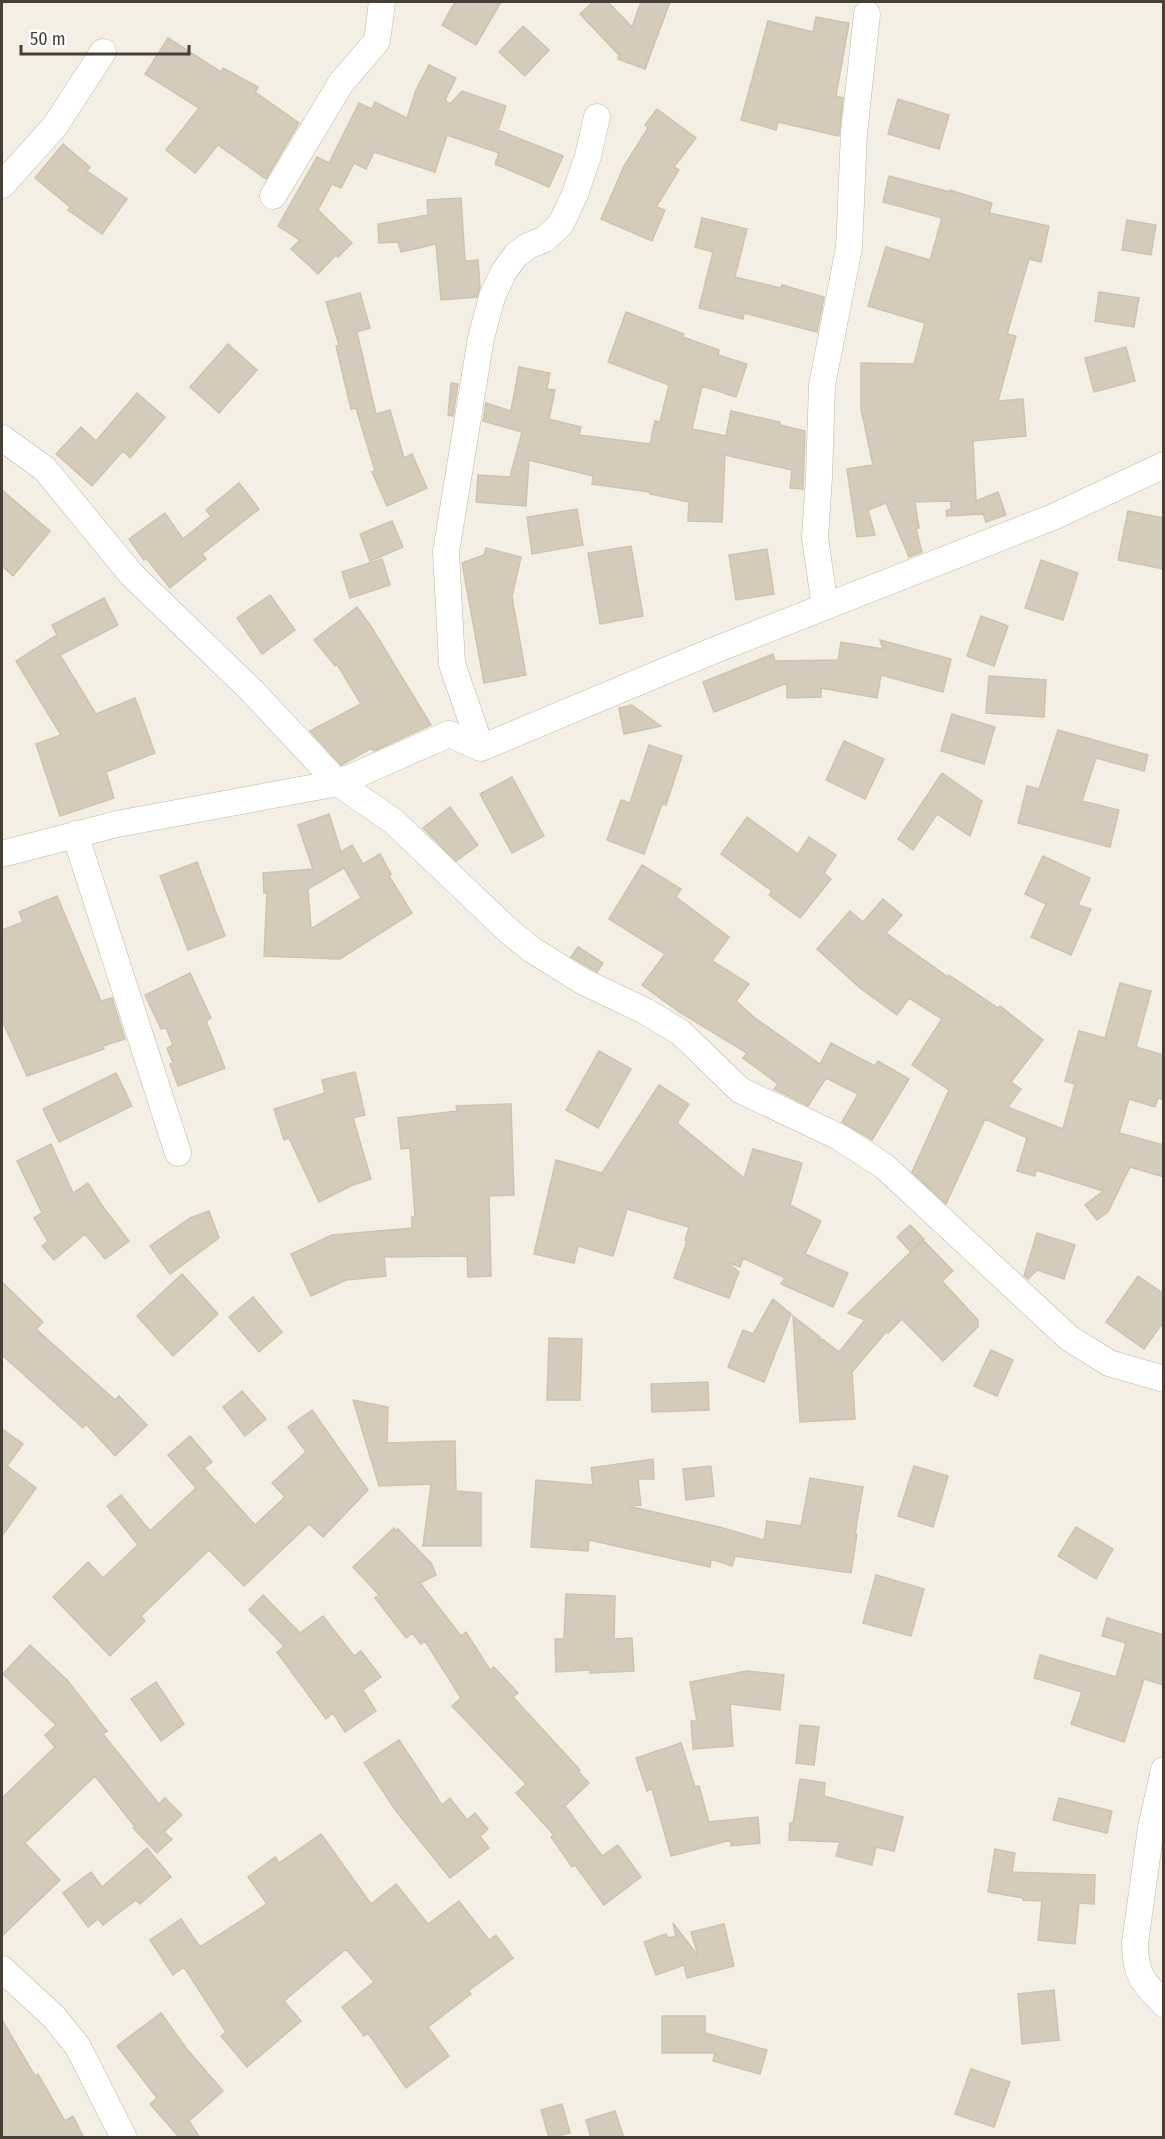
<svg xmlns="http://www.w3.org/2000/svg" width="1165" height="2139" font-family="'Fira Sans Condensed',sans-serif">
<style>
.building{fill:#d5cbbb;stroke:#d0c3ae;stroke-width:1.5;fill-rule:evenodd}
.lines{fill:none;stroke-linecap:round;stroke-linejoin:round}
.minor-casing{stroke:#bfb7a8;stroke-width:27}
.minor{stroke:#fff;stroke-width:26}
</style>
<rect width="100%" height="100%" fill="#f3efe5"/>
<path class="building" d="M455,2H501L476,45L442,25Z
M593,2H608L632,27L641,2H670L645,69L618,59L619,55L580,14Z
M816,17L849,23L836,96L843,98L839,136L778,122L776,130L741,120L768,21L813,32Z
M523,26L549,50L525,76L499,52Z
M168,38L221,72L223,68L258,87L255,92L299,123L266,179L218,145L195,173L166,150L199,108L145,74Z
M429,65L456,78L445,100L450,104L462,91L506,106L498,130L563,156L549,187L495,164L499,153L447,135L435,172L374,152L366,169L354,163L341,188L332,184L318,210L352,243L338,257L336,255L318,274L291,249L300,240L278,226L317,157L329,163L359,103L372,109L375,102L407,118L416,90Z
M898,99L949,115L939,149L888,134Z
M657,109L696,138L674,167L679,170L656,207L665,210L652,241L601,219L624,166L648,128L645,125Z
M63,144L90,167L87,171L127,199L102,234L68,210L70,207L35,178Z
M889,176L950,192V190L992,203L989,213L1049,226L1041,262L1029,259L1007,334L1016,336L998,401L1023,399L1026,436L973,441L976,501L998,492L1006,515L986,522L983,514L947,516L946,511L951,509V501L915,502L919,528L916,529L922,552L909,557L886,503L868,510L875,535L857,537L847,469L873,465L861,409V363L914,364L925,323L868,306L886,247L930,260L942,218L883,202Z
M461,198L465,261L478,260L480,287L477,297L441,300L436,244L401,252L398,242L379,243L378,224L428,215L427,200Z
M702,218L747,229L735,277L781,288L782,285L824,297L817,332L744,313L743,319L699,308L713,252L695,247Z
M1127,220L1156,225L1151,255L1122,250Z
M1099,292L1139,298L1134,327L1095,321Z
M360,293L370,328L357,332L376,414L390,410L404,458L412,454L427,488L387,506L372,472L375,471L356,408L351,409L336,346L339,345L326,302Z
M626,312L684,334L683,337L719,350L718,355L747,364L736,397L702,386L692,429L726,436L731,411L780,422V425L805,431L803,489L790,488L792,470L725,455L722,522L688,521L689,502L650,494V492L592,484L593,476L529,460L526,506L476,502L478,475L510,477L522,432L483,421L486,403L511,411L519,367L550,373L547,389L555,390L549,419L581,427L579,435L650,444L655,421L660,422L669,385L608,362Z
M228,344L257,370L219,413L190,387Z
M1126,347L1135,381L1094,392L1085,358Z
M451,383L458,384L453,416L448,415Z
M137,393L165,417L130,458L123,451L92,486L56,454L81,427L96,441Z
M239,483L259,509L202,554L206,559L170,588L146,558L144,560L129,539L165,513L183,539L211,516L206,510Z
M2,490L50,531L13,576L2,566Z
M577,509L583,545L532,554L527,517Z
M1128,511L1164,518V569L1118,560Z
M392,521L403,547L370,561L360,534Z
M631,546L643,616L600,624L588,553Z
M486,548L521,557L512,597L526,675L484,683L462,563L484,555Z
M767,549L774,594L736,600L729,555Z
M382,559L390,585L350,598L342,572Z
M1041,560L1078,573L1063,620L1025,608Z
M270,595L295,630L262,654L237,618Z
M104,598L118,625L60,655L96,714L135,698L155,753L106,772L114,798L60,816L36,744L61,735L16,661L57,635L52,625Z
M357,607L372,628L431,725L374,751L372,748L341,765L310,731L361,704L337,664L335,666L314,640Z
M981,616L1008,626L994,666L967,656Z
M880,640L951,659L943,692L881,675L877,698L821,688V697L787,698V683L714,712L703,682L773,654L775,661L838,660L841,642L883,649Z
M989,676L1046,680L1044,717L986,713Z
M632,705L661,726L624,734L619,708Z
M952,714L995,727L984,764L941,751Z
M1058,730L1148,755L1144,771L1096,758L1082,801L1119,810L1110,847L1018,823L1027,786L1039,789Z
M844,741L884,759L865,799L826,780Z
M649,745L682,756L666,805L662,804L644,854L607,840L621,800L630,803Z
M942,773L982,801L970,836L937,814L913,850L898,839Z
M512,777L544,836L512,853L480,794Z
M450,807L478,845L456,861L423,828Z
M329,814L341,852L352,845L363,864L380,854L391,874L389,876L412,913L340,959L264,956L267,892L264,893L263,873L313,869L298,825ZM344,868L361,898L311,929L308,889Z
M747,817L798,854L809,837L836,855L824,873L831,879L800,918L769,895L772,891L721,854Z
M1043,856L1090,878L1078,905L1091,909L1071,955L1031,937L1046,904L1025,894Z
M197,862L225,936L188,950L160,876Z
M642,865L681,889L676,897L729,937L712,961L749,984L736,1001L755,1018L820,1064L831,1043L875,1066L878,1061L909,1079L872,1140L842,1122L858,1094L826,1078L808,1106L774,1089L778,1084L743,1058L747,1053L681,1013L642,985L665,954L609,919Z
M57,896L101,1001L112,998L125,1039L103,1046L104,1049L27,1076L2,1020V930L23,922L19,912Z
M883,899L902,915L886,933L948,977L949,975L998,1008L1000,1006L1043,1040L1011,1082L1021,1089L1008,1107L1063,1129L1075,1084L1065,1081L1079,1031L1105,1038L1120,983L1151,991L1136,1047L1164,1055V1100L1158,1098L1155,1107L1129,1099L1119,1133L1164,1145V1177L1130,1167L1108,1212L1097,1220L1085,1205L1103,1191L1036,1170L1035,1176L1017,1171L1027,1138L985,1119L946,1204L912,1172L949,1090L912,1065L942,1019L909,998L897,1015L860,988L817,949L850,911L863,922Z
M578,947L603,963L597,972L571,957Z
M190,973L211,1018L206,1021L225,1068L178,1086L170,1064L173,1063L167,1048L173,1045L166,1028L161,1029L145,995Z
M599,1051L631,1069L598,1128L566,1110Z
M355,1072L365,1115L353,1118L371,1179L353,1185L319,1202L289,1138L284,1140L274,1109L325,1093L322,1080Z
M116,1073L132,1106L59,1142L43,1109Z
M659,1085L689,1104L677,1123L744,1178L753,1149L802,1163L790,1205L821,1221L805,1254L848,1273L833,1307L781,1284L785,1278L743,1258L740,1267L730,1263L729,1264L739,1272L729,1298L674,1278L687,1241L685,1240L689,1227L627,1209L613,1256L578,1246L574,1263L534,1254L556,1160L602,1173Z
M511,1104L514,1195L489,1196L491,1276L468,1277L467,1256L384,1257L386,1276L346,1280L311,1296L291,1254L332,1235L412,1228V1217H415L410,1148L401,1149L398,1118L457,1111L456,1106Z
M51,1144L73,1193L88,1183L101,1204L129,1241L105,1259L85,1234L54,1260L42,1246L48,1241L34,1218L42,1213L17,1161Z
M209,1211L219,1238L170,1274L150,1246L190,1218Z
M910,1225L924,1239L911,1252L897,1237Z
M1037,1233L1075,1245L1064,1279L1037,1270L1028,1279L1024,1276Z
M923,1240L953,1271L942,1281L978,1320V1327L943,1361L902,1319L888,1333L887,1331L852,1372L855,1419L800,1422L793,1316L820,1337L818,1342L822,1339L839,1352L865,1320L848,1313Z
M182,1274L218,1314L173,1356L137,1316Z
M1138,1276L1164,1294V1321L1144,1349L1106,1322Z
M2,1282L43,1322L36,1329L115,1400L119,1396L147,1425L115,1456L86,1424L83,1428L2,1355Z
M253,1297L282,1332L259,1352L229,1317Z
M773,1299L791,1314L764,1382L728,1367L743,1330L753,1334Z
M549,1338L582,1339L580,1400H547Z
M991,1350L1013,1360L997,1396L974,1386Z
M708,1382L709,1410L652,1412L651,1384Z
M242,1391L266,1419L245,1436L223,1407Z
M353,1400L388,1407L387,1443L455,1441L456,1491L481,1493V1546H423L431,1484L379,1486Z
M312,1410L368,1490L323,1537L309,1524L244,1586L209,1550L141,1616L145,1621L110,1656L53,1597L88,1562L103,1578L138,1545L107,1506L121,1495L150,1531L196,1488L168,1455L190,1436L212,1462L204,1468L255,1525L285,1497L272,1483L306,1452L288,1427Z
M2,1429L23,1444L7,1466L36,1488L2,1536Z
M653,1459L654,1479H638L641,1505L628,1506L719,1527L764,1540L767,1521L801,1526L810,1478L863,1487L855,1534H857L851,1573L735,1556L732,1566L711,1559L710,1567L589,1540L588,1551L531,1547L536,1480L593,1485L591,1468Z
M711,1466L714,1496L686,1500L683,1469Z
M914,1466L948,1476L933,1527L898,1516Z
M1076,1527L1113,1549L1096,1579L1058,1556Z
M394,1528L396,1531L398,1529L431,1563L436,1575L420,1583L461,1636L466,1632L490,1670L494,1667L518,1693L513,1697L580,1770L578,1771L589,1783L565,1806L602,1856L618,1845L641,1877L604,1905L575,1865L572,1867L551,1837L554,1835L516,1793L526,1784L452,1706L461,1698L425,1641L421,1644L412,1633L406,1638L375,1598L379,1595L353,1567Z
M876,1575L924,1589L911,1636L863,1623Z
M566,1594L615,1596L614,1639L632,1638L634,1671L590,1673V1670L556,1672L555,1639H564Z
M263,1595L300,1633L323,1616L354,1656L361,1651L381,1677L363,1690L376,1711L345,1732L333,1713L326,1719L277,1652L284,1646L249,1610Z
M1107,1618L1164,1635V1685L1144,1679L1124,1742L1071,1724L1082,1692L1034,1678L1040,1655L1116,1677L1126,1643L1102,1636Z
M30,1645L67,1680L107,1731L103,1734L159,1804L165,1798L182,1815L164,1832L172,1839L157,1853L133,1828L135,1827L95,1776L25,1843L60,1880L2,1936V1798L55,1747L45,1735L56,1725L3,1674Z
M747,1671L784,1675L780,1710L730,1704L733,1746L693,1749L691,1721H697L690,1682Z
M156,1682L184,1724L161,1741L131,1699Z
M800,1725L819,1727L814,1765L796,1763Z
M399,1740L442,1805L450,1798L467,1820L475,1813L488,1829L480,1836L489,1848L450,1878L396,1811L364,1763Z
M681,1743L695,1787L699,1786L709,1822L758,1817L760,1843L731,1846V1840L671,1856L652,1789L647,1791L636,1758Z
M800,1779L825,1783L824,1796L903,1817L894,1851L876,1847L872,1865L836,1856L840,1842L789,1840L790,1823H793Z
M1059,1798L1112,1811L1107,1833L1053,1820Z
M321,1834L371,1904L396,1884L428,1924L459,1901L489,1940L496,1935L513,1958L468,1991L471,1994L428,2027L449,2056L406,2088L368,2033L364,2036L342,2007L374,1982L346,1949L284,2001L301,2021L247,2067L221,2036L226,2032L184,1967L173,1975L150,1940L181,1919L200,1947L267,1904L248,1877L275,1857L279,1863Z
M147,1848L171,1877L140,1904L136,1900L103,1925L98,1919L88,1927L63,1893L91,1872L102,1887Z
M995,1849L1015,1853L1012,1872L1095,1875L1094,1904L1079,1903L1075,1944L1038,1940L1042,1901L1023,1900V1898L988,1892Z
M673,1923L698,1956L691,1932L724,1924L734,1966L687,1978L684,1965L656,1975L644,1942L666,1934L668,1938L676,1936Z
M1054,1990L1059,2040L1022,2044L1018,1994Z
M161,2013L186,2048L223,2091L189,2121L200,2138H180L150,2104L157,2098L117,2046Z
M662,2016H705V2033L767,2050L760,2074L713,2061L715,2053H662Z
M2,2020L35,2076L38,2074L65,2121L73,2116L84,2138H2Z
M971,2069L1010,2082L994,2127L955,2114Z
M562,2104L570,2133L549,2138L541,2110Z
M615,2111L624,2138H591L586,2120Z"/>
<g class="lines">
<g class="minor-casing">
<path id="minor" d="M2,185L55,126L103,52
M273,196L341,83L377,41L382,2
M2,438L45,469L131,574L252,691L338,783L393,821L511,933L531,949L582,981L645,1011L680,1032L740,1090L839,1137L884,1166L1069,1338L1109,1363L1164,1379
M825,607L815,538L819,477L822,385L849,248L854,133L867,14
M481,748L452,664L446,552L481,338L492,297L503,273L516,255L528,246L545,239L561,224L575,194L588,156L597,117
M75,834L178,1153
M2,854L117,824L338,783L449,734L481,748L715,650L1053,517L1164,465
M1164,1770L1151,1828L1135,1943C1135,1975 1143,1982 1164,2004
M2,1969L54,2017L78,2047L124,2138"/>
</g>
<use href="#minor" class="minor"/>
</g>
<rect width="1165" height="2139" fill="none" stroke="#463f35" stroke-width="6"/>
<path d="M21 45v9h168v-9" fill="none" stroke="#463f35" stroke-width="3"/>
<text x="30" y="45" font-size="18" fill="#463f35" stroke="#ffffff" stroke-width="4.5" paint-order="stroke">50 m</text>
</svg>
